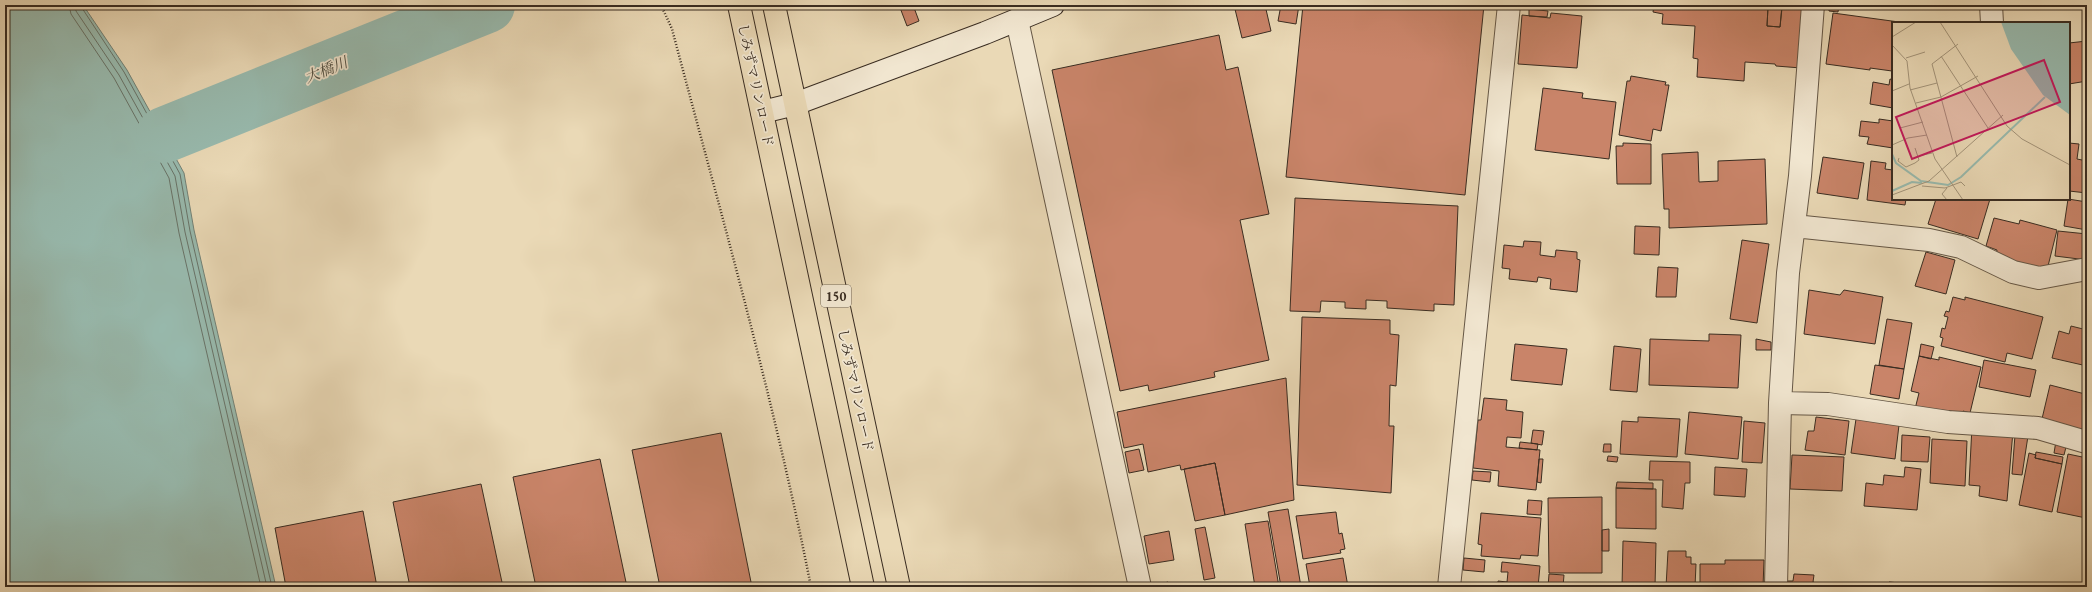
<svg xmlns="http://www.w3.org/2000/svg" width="2092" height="592" font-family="'EB Garamond','Noto Serif JP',serif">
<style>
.water{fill:#98baae;stroke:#728176}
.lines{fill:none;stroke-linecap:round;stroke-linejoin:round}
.shore{stroke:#687368;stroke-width:1}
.river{stroke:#98baae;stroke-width:56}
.building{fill:#c98469;stroke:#392c21}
.street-casing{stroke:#655746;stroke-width:24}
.secondary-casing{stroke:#392c21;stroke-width:24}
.highway-casing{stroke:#392c21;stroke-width:24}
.path{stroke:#392c21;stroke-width:2.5;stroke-dasharray:1 2;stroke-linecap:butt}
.street{stroke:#f1e6d0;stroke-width:22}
.secondary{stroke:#f1e6d0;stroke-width:22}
.highway{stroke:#ead9b6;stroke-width:22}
.labels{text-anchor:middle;stroke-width:3.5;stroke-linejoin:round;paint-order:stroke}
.shield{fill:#f1e6d0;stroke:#706456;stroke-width:1}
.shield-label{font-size:13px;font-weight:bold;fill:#392c21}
.street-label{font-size:14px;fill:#392c21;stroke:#f1e6d0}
.water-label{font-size:15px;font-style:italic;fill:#515044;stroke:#f1e6d0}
.inset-river{fill:none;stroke:#98baae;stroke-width:2}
.inset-road{fill:none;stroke:#a3947a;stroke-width:1}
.view{fill:#c2185b;fill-opacity:0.15;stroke:#c2185b;stroke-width:2}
.inset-edge{fill:none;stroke:#392c21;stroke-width:2}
</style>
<rect width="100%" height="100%" fill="#ead9b6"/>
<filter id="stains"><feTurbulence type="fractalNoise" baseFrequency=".005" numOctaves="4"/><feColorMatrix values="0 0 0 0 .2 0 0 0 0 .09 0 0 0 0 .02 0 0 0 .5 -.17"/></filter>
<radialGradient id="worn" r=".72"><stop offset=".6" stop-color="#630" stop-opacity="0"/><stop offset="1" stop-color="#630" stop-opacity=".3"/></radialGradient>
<path class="water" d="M5,5H83L127,70L184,173L194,230L276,587H5Z"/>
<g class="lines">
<path class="shore" d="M69,5L71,14L114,78L169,178L179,233L261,587
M75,5L76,11L119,75L175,176L185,232L267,587
M80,5L124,72L180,174L190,231L272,587"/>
<path class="river" d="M164,135L487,5"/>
</g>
<path class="building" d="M899,5H913L919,21L907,26Z
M1234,5H1265L1271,31L1242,38Z
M1281,5H1299L1296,24L1278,21Z
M1303,5H1484L1465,195L1286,177Z
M1522,5H1544V8Z
M1654,5L1768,7L1767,26L1780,27L1782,5H1806L1801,68L1776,66L1775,64L1745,62L1744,81L1697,77L1698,59L1693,58L1695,26L1662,24L1663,14L1653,12Z
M1829,5H1839L1838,12L1829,11Z
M1768,7L1782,8L1780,27L1767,26Z
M1529,9L1548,11L1547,17L1529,16Z
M1551,13L1582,16L1577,68L1518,64L1522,15L1550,18Z
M1833,13L1899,22L1893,23L1892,71L1870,68V70L1826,64Z
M1219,35L1226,70L1238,67L1269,214L1240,220L1269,360L1214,372L1215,377L1149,391L1148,385L1120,391L1052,70Z
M2087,41V81L2069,84V43Z
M1631,76L1666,82L1665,85H1669L1661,131L1653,129L1651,141L1619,135L1627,81H1630Z
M1890,79L1893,80V108L1870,104L1873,82L1889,85Z
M1543,88L1583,93L1582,98L1616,102L1609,159L1535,150Z
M1879,119L1893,121V148L1867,144L1869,137L1859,136L1861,121L1879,123Z
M1623,143L1651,144V184H1617L1616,146H1623Z
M2069,143L2079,144L2077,159L2087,161V193L2069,191Z
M1698,152L1699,182L1718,181V161L1765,159L1767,224L1669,228V209H1664L1662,154Z
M1823,157L1864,163L1858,199L1817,193Z
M1871,161L1886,163L1885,169L1893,170V199H1906L1905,205L1867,200Z
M1295,198L1458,206L1454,305L1434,304V311L1387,308V301L1366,300V309L1345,308V302L1321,301L1320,312L1290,311Z
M1936,199H1990L1978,239L1928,224Z
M2068,199L2087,202V230L2064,226Z
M1994,218L2019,224L2020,220L2057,230L2047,270L1996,256L1997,250L1986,246Z
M1635,226L1660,227L1659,255L1634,254Z
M2058,231L2087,234V260L2055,256Z
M1742,240L1769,244L1757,323L1730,319Z
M1524,241L1541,242L1540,255L1555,257L1556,250L1577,252V259L1580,260L1577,292L1550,289L1551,279L1538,277L1537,282L1509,279L1510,269L1502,268L1504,245L1523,247Z
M1926,252L1955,260L1946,294L1915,286Z
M1658,267L1678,268L1676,297H1656Z
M1809,290L1840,295L1844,290L1883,297L1875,344L1804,334Z
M1953,297L1965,300V297L2043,317L2032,359L2007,353L2005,362L1941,346L1943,338L1940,337L1942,328L1945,329L1948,317L1944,316L1946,311L1949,312Z
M1302,317L1390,320V334L1399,335L1396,386L1390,385L1389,426H1394L1391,493L1297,485Z
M1887,319L1912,323L1904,369L1879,365Z
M2071,326L2087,330V366L2052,358L2059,331L2069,334Z
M1709,334L1741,335L1738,388L1649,385L1650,339L1709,341Z
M1756,339L1771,342V350H1756Z
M1515,344L1567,349L1562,385L1511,380Z
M1921,344L1934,347L1931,359L1919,356Z
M1614,346L1641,349L1637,392L1610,390Z
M1919,356L1939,360V357L1981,367L1970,413L1963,411L1961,420L1915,409L1919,393L1911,391Z
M1984,360L2036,370L2030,397L1979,387Z
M1875,365L1904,369L1899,399L1870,394Z
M1286,378L1294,500L1225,515L1215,463L1181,470L1180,465L1148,472L1143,444L1124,448L1117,412Z
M2050,385L2085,394L2087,385V434L2041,423Z
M1484,398L1507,400L1506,410L1523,412L1521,438L1507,437L1506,447L1540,450L1536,490L1498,486L1499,471L1473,468L1478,420H1481Z
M1689,412L1742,417L1738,459L1685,454Z
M1638,417L1680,419L1677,457L1620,454L1622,421L1638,422Z
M1816,417L1849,421L1845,455L1805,450L1808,431H1814Z
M1856,419L1899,425L1895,459L1851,453Z
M1744,421L1765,423L1762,463L1742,462Z
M1972,426L2013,431L2007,501L1979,496L1980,486L1969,485Z
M1533,430L1544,431L1542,445L1531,443Z
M721,433L752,587H660L632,450Z
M1902,435L1930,437L1928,462L1901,461Z
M2015,435L2028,436L2022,475L2012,474Z
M1932,439L1967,441L1965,486L1930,483Z
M2056,441L2067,443L2064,455L2054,453Z
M1520,442L1538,444L1537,450L1519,448Z
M1604,444H1611V452H1603Z
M1139,449L1144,470L1129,473L1125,452Z
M2036,452L2063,457L2062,464L2035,458Z
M2029,453L2036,455L2035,458L2062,464L2052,512L2019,505Z
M2068,454L2087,458L2086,518L2057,512Z
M1792,455L1844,457L1842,491L1790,489Z
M1608,456L1618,457L1617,462L1607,461Z
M600,459L627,587H536L513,477Z
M1539,459H1543L1541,483L1537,482Z
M1650,461L1690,462V483H1685L1683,509L1662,507L1663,480H1649Z
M1215,463L1225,515L1195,521L1184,469Z
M1715,467L1747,469L1745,497L1714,495Z
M1905,467L1921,469L1917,510L1864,506L1866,483L1883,485L1884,475L1904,477Z
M1473,471L1491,472L1490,482L1472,480Z
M1617,482L1653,483V489L1616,488Z
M481,484L503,587H410L393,502Z
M1616,488L1656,489V529L1616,528Z
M1602,497V573H1549L1548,498Z
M1528,500L1542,501L1541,515L1527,514Z
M1288,509L1301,587H1281L1268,512Z
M363,511L377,587H286L275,528Z
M1336,512L1339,534L1342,533L1345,549L1340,550L1341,553L1303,559L1296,516Z
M1481,513L1541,518L1538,556L1521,555L1520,559L1481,556L1482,545L1478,544Z
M1268,521L1279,587H1255L1245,524Z
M1205,527L1215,578L1204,580L1195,529Z
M1609,529V551H1602V530Z
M1169,531L1174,560L1149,564L1144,536Z
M1623,541L1656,543L1655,587H1622Z
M1668,551H1686V557H1691V564H1696L1695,587H1666Z
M1343,558L1348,587H1310L1306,564Z
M1464,558L1485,560L1484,572L1463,570Z
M1725,560H1764L1763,587H1700V564H1725Z
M1502,562L1540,566L1538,587H1498V581L1507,582L1508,572H1501Z
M1549,574L1564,575L1563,587H1548Z
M1794,574L1814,575L1813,582L1816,583V587H1787V581H1793Z
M1168,582L1169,587H1156V585Z
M1889,582L1911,584V587H1889Z"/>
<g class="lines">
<g class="street-casing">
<path id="street" d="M1991,5L1992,23
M1017,20L1140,587
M1794,226L1929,240L1961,247L2013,272L2039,278L2087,269
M1780,403L1828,404L1948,422L2038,428L2086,442
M1449,587L1509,5
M1776,587L1780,403L1788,273L1800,176L1813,5"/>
</g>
<g class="secondary-casing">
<path id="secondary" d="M762,112L795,104L985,33L1053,5"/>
</g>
<g class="highway-casing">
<path id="highway" d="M739,5L863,587
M774,5L899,587"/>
</g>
<path class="path" d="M661,5L672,29C721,214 774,399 811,587"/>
<use href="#street" class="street"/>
<use href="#secondary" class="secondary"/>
<use href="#highway" class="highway"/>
</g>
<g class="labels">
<rect class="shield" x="821" y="285" width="30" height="22" rx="3"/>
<g class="shield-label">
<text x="836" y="301">150</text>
</g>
<g class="street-label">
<text transform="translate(756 85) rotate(78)" y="5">しみずマリンロード</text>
<text transform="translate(856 390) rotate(78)" y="5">しみずマリンロード</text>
</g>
<g class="water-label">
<text transform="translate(326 70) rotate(-22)" y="5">大橋川</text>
</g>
</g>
<g transform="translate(1892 22)">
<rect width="178" height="178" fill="#ead9b6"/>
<path d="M109,0H178V93L151,73L119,27Z" fill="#98baae"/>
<path class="inset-river" d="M0,132L4,141L29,159L56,163L69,155L153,75M0,169L20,160L30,161"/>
<path class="inset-road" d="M48,0L115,104L130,117L178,143M0,15L24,0M0,23L15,39L18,66L43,137L71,178M49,34L96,106M14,36L33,30M18,68L45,61M0,69L17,62M24,81L49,75L86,54M8,106L31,100M0,123L16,116L35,113M27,134L40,131M65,135L40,42L66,22M7,136L6,139L14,145L23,141L27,138L23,126M30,164L53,166L69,160L73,164M55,166L50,172L55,178M0,173L37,159L111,93"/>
<path class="view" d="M152,38L168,80L20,137L4,95Z"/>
<rect width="178" height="178" class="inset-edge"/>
</g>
<rect width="2092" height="592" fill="none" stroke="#ead9b6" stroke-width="20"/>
<rect x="6" y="6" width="2080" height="580" fill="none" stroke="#392c21" stroke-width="2"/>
<rect x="10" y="10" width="2072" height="572" fill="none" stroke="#392c21"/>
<rect width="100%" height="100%" filter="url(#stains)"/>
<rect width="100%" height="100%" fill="url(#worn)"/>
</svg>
